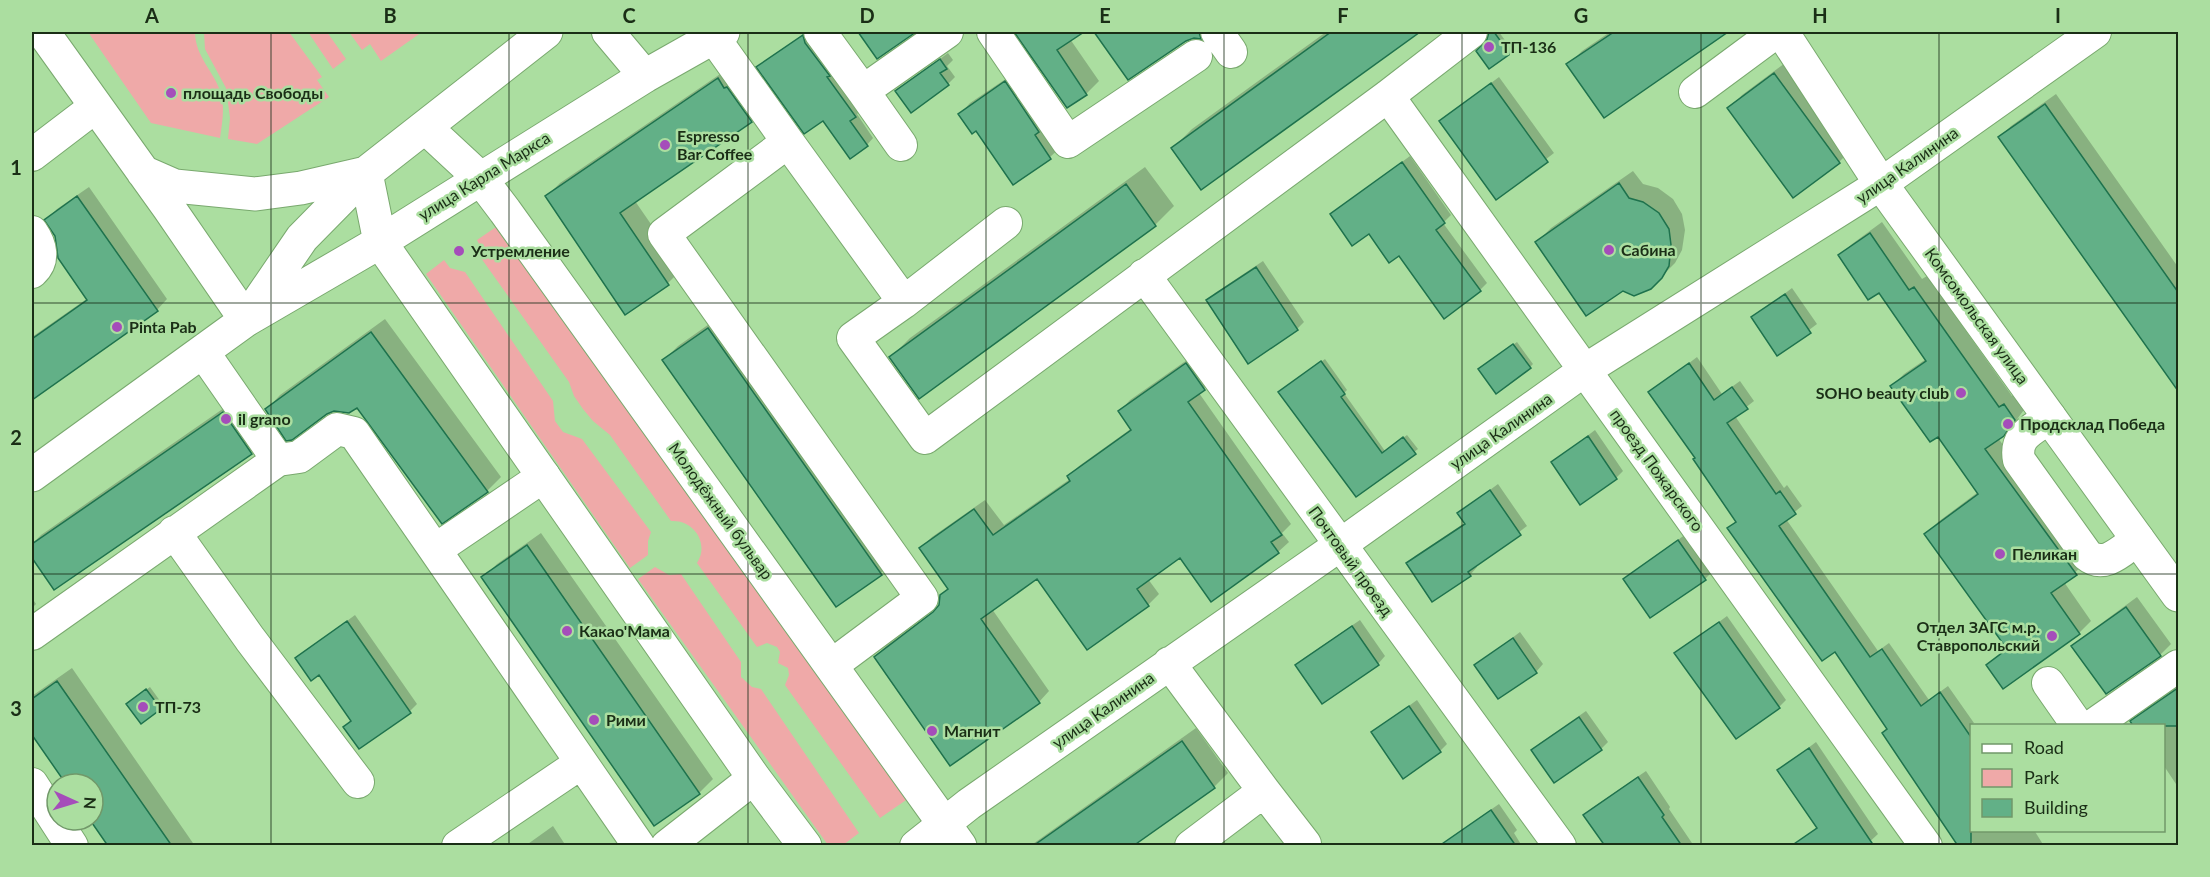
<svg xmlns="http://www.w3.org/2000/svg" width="2210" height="877" font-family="Lato,sans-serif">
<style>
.green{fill:#efa9a8}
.shadow{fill:#0003}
.building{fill:#62b087;stroke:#1e724d;stroke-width:1.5}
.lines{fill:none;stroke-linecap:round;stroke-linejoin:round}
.minor-casing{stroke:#79a96e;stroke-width:34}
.major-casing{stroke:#79a96e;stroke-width:35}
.minor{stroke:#fff;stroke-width:32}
.major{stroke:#fff;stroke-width:33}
.grid{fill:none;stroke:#1a2e16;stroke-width:1.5;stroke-opacity:0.55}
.poi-dot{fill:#a54dba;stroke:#abdea0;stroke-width:2}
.labels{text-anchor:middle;stroke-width:5;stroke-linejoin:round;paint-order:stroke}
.poi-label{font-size:16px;font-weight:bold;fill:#1a2e16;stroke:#abdea0;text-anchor:start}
.street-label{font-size:16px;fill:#1a2e16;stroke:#abdea0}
.neatline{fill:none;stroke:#1a2e16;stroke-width:2}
.grid-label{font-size:20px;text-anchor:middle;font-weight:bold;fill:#1a2e16}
</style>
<rect width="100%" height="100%" fill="#abdea0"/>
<path class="green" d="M88,32H195C195,57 215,72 221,94C225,108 222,124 220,138L151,123Z
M204,32H289L322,77L317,80L329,97L257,144L228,139L230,118L226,88L205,49Z
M308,32H327L346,59L333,69Z
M349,32H422L381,61L370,44L362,50Z
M496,227L909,798L880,818L785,685L789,675L788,668L778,663L780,652L777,647L767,643L757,647L697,563C710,543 693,519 671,521L610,435L593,421L583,409L574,396L569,382L481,258V248L477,240Z
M444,260L450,268L465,272L553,401L555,421L563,432L582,439L651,532L648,541V555L630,568L426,274Z
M655,567L669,575L681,574L741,662V677L752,687L761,689L859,833L843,845H828L638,579Z"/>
<path class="shadow" d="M807,32L862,109L857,114L873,138L867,145L824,119L758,67Z
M860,32H913L877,57Z
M1016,32H1081L1070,39L1099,81L1086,94L1067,106Z
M1096,32H1207L1201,38L1194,37L1185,40L1128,78Z
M1326,32H1417L1201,188L1173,148L1192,129Z
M1489,32H1499L1512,50L1509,53L1489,40Z
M1610,32H1726L1604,116L1568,65L1582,51Z
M948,53L953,60L947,66L955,77L948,84L897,91Z
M1789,60L1853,148L1839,162L1793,196L1729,109L1742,95Z
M732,66L765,107L751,121L635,201L682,269L668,283L546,197L560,183Z
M1016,72L1061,147L1050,157L1013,183L976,129L960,114L970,103Z
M1499,77L1554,153L1496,198L1441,121Z
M2056,94L2178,267V373L2171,378L2000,137L2011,126Z
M1410,156L1451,215L1443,223L1487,283L1480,290L1399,254L1369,232L1332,214Z
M1145,167L1174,206L1155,225L891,357L910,338Z
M1633,171L1643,184L1658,188L1673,199L1682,214L1685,230L1682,250L1675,263L1650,288L1537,242L1551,228Z
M89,187L167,299L157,310L32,398V337L88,298L46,220L57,209Z
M1882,222L1922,279L1927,276L2012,396L2016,393L2026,407L2015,422L1998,438L2088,561L2064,582L2091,621L2079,633L2003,687L1988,665L2008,647L1926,534L1938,522L1978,492L1938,434L1892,386L1904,374L1926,359L1879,291L1840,256L1852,244Z
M1263,261L1304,322L1297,329L1208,300L1215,293Z
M1792,288L1817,324L1777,354L1753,318Z
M722,315L895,560L881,573L664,360L678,346Z
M385,319L501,477L487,491L357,406L334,410L267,409L280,395Z
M1517,342L1533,364L1530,367L1483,366Z
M1197,353L1215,378L1199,393L1291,524L1282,533L1289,542L1278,552L1181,556L1148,579L1159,594L1148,605L1087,648L1037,577L992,609L1049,691L1039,702L875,657L886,646L939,607L941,596L949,588L921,548L932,537L985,500L1004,525L1070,479L1069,477L1079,466L1132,428L1120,411L1130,400Z
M1697,357L1722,394L1740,381L1754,401L1735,416L1784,488L1787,485L1802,506L1786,519L1878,651L1889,643L1929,700L1948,686L1974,723L1971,725L1972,830H2034L2044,846H1975L1889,729L1835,650L1729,528L1737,520L1697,458L1650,393Z
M1325,359L1347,390L1344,393L1385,451L1407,435L1418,449L1357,495L1283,389Z
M237,399L265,439L251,452L54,588L32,556V544L41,535Z
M1595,430L1623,471L1616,478L1553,462Z
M1498,484L1527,526L1476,565L1477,567L1470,575L1433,600L1408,564L1415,556L1466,522L1459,513Z
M541,533L713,779L699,793L483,578L497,564Z
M1686,534L1712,572L1705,579H1625Z
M2137,597L2171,644L2160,655L2106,692L2073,647L2084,636Z
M32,598L36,604L32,608Z
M355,615L417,704L410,711L345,727L352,719L320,673L297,658Z
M1727,616L1786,700L1779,707L1676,654Z
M1360,620L1385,656L1378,664L1322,702L1297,666L1304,658Z
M1520,632L1543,664L1536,672L1476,665Z
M72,668L195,846H110L92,820L93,784H67L32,732V696Z
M2178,685V787L2164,766V726L2132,722L2143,711Z
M150,687L163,705L160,708L135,698Z
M1417,700L1447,744L1440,751L1373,732Z
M1586,711L1608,742L1601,749L1533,750L1540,743Z
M1196,728L1228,773L1214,787L1131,846H1030Z
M1816,742L1878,834L1865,846L1808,835L1818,826L1779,770Z
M1646,771L1670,807L1669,809L1694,846H1606L1585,815L1592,808Z
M1499,804L1517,830L1514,833L1522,846H1447L1445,843L1453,836Z
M553,826L566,846H525Z"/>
<path class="building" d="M858,32H916L877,59Z
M1014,32H1084L1057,50L1087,95L1067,108Z
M1094,32H1199L1201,39L1194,38L1186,41L1128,80Z
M1331,32H1420L1201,190L1171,148Z
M1489,32H1494L1510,54L1489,69L1476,51L1487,39Z
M1614,32H1728L1604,118L1566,64Z
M803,35L805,43L830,76L827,77L856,117L850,121L868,146L850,159L823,121L804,134L756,67Z
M940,59L947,69L940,73L949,85L911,113L895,91Z
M1774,73L1840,163L1793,198L1727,108Z
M718,78L724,88L727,87L752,122L620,213L669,285L625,315L545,196Z
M1005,81L1039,132L1035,135L1051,159L1013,185L976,131L972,134L958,114Z
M1491,83L1548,162L1496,200L1439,121Z
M2045,104L2178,292V391L1998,137Z
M1402,162L1445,223L1436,230L1481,291L1444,319L1399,256L1389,263L1369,234L1352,246L1330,214Z
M1619,183L1629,198L1643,202L1659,213L1669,229L1671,245L1669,266L1662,278L1651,289L1634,296L1623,291L1586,316L1535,242Z
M1126,184L1156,226L919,399L889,357Z
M77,196L158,311L32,400V339L87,300L58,258L55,236L44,220Z
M1870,233L1909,290L1914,287L1999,407L2004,404L2015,420L2004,436L1985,449L2077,575L2051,593L2080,634L2003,689L1986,665L2007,649L1924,534L1978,494L1938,437L1930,442L1890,386L1926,361L1879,293L1868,300L1838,255Z
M1256,267L1298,330L1248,364L1206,300Z
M1785,294L1811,333L1777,356L1751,317Z
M708,328L882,575L836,607L662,360Z
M371,332L488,492L442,524L357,408L349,413L334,411L327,414L292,440L286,441L265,409Z
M1513,344L1531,368L1496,394L1478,369Z
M1321,361L1345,394L1341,397L1382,453L1403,437L1416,454L1356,497L1278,392Z
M1186,363L1205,390L1188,402L1282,535L1271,542L1279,553L1211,602L1180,558L1137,589L1149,606L1087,650L1037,579L981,619L1040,703L950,766L874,657L933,612L939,605L940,595L948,589L919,548L974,509L993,535L1070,481L1067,476L1131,430L1118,411Z
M1689,363L1714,400L1732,387L1748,409L1727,423L1776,494L1780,491L1796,514L1779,526L1870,657L1882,649L1921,706L1940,692L1971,737V846H1958L1882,733L1887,729L1835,652L1822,661L1727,528L1736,522L1693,459L1695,458L1648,392Z
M223,412L252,454L54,590L32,558V544Z
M1588,436L1617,479L1580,505L1551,462Z
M1490,490L1521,535L1468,572L1471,576L1432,602L1406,563L1465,524L1457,513Z
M1678,540L1706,580L1650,618L1623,579Z
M527,545L700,794L654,826L481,577Z
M2126,607L2161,656L2106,694L2071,646Z
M347,621L411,713L359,749L343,727L351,721L319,675L311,681L295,658Z
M1719,622L1780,708L1736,739L1674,653Z
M1352,626L1379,665L1322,704L1295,665Z
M1513,638L1537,673L1498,699L1474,665Z
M57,681L172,846H108L90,820H93V784H66L32,735V699Z
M2178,688V726H2133L2130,721Z
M146,689L161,709L141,724L126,704Z
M1409,706L1441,752L1403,779L1371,732Z
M1579,717L1602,750L1554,783L1531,750Z
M1182,741L1215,788L1133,846H1033Z
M1809,748L1839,794L1874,846H1791L1817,828L1777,770Z
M1638,777L1664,815L1662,817L1682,846H1605L1583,815Z
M1491,810L1516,846H1439Z"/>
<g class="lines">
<g class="minor-casing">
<path id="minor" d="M608,32L645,76
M820,32L863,91L947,32
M993,32L1068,142L1196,56
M1217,32L1231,52
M714,38L788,142
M863,91L901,145
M1695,92L1776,32
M1388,96L1926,846
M32,155L95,107
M32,232C41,245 45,260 32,272
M1144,275L1560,846
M904,302L1006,223
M203,352L278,460
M2050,417C2033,430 2014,435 2019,460L2087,555C2105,570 2123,549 2138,539
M174,532L250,639L358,782
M435,550L639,846
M32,634L278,460L299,457L337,429L354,433L435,550L544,476
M1169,663L1264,791L1191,846
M832,665L922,598L664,234L788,142L904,302L853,338L925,438L1388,96L1471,32
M2048,683L2078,726
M2092,726L2178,666
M32,784L72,846
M1264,791L1305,844
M458,846L581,763
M667,846L754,778
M916,846L969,804L1340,545L1585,370L1881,184L2095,32"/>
</g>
<g class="major-casing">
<path id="major" d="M43,32L169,208L246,320
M1782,32L1881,184L2178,595
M425,127L480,178L505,211L960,846
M143,172L175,186L256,194L301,188L366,173L380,242L754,778L805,846
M250,314L302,238L366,173L546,32
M32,475L246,320L380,242L645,76L723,32"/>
</g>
<use href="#minor" class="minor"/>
<use href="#major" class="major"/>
</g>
<path class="grid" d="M271,32V846M509,32V846M748,32V846M986,32V846M1224,32V846M1462,32V846M1701,32V846M1939,32V846M32,303H2178M32,574H2178"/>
<g class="poi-dot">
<circle cx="1489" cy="47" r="6"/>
<circle cx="171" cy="93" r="6"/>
<circle cx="665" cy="145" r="6"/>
<circle cx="1609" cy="250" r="6"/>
<circle cx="459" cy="251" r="6"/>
<circle cx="117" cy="327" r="6"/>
<circle cx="1961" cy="393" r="6"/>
<circle cx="226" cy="419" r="6"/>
<circle cx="2008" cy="424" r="6"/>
<circle cx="2000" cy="554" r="6"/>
<circle cx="567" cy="631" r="6"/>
<circle cx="2052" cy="636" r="6"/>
<circle cx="143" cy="707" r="6"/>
<circle cx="594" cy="720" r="6"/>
<circle cx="932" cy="731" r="6"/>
</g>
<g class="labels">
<g class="poi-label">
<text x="1501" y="53">ТП-136</text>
<text x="183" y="99">площадь Свободы</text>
<text x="677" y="142">Espresso<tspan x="677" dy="18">Bar Coffee</tspan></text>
<text x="1621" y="256">Сабина</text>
<text x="471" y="257">Устремление</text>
<text x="129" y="333">Pinta Pab</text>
<text x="1949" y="399" text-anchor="end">SOHO beauty club</text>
<text x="238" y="425">il grano</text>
<text x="2020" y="430">Продсклад Победа</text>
<text x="2012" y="560">Пеликан</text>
<text x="2040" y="633" text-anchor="end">Отдел ЗАГС м.р.<tspan x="2040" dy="18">Ставропольский</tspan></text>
<text x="579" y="637">Какао'Мама</text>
<text x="155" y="713">ТП-73</text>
<text x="606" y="726">Рими</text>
<text x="944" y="737">Магнит</text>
</g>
<g class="street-label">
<text transform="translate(1907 165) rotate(-35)" y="6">улица Калинина</text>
<text transform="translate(484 176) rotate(-32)" y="6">улица Карла Маркса</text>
<text transform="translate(1977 316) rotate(54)" y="6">Комсомольская улица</text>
<text transform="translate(1501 431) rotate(-35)" y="6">улица Калинина</text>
<text transform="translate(1657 470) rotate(54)" y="6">проезд Пожарского</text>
<text transform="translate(721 511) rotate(54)" y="6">Молодёжный бульвар</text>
<text transform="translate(1351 561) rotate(54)" y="6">Почтовый проезд</text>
<text transform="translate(1103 710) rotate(-35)" y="6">улица Калинина</text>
</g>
</g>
<rect width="2210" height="877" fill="none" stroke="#abdea0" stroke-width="66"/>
<rect x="1970" y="724" width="195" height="108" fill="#abdea0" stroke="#719869" stroke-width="1.5"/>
<rect x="1982" y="744" width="30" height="9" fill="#ffffff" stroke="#719869" stroke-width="1.5"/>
<text x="2024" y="754" font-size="18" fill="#1a2e16">Road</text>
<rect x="1982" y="769" width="30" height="18" fill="#efa9a8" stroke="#719869" stroke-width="1.5"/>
<text x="2024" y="784" font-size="18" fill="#1a2e16">Park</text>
<rect x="1982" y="799" width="30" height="18" fill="#62b087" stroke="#719869" stroke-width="1.5"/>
<text x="2024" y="814" font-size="18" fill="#1a2e16">Building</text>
<g transform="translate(75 802) rotate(94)"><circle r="28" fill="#abdea0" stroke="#719869" stroke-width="1.5"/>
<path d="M0-4.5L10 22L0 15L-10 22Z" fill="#a54dba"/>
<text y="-9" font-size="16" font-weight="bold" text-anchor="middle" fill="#1a2e16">N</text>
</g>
<rect x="33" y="33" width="2144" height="811" class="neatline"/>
<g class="grid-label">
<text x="152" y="23">A</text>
<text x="390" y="23">B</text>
<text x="629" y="23">C</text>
<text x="867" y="23">D</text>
<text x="1105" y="23">E</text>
<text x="1343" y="23">F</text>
<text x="1581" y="23">G</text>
<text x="1820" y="23">H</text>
<text x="2058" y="23">I</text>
<text x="16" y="175">1</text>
<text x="16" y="445">2</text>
<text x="16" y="716">3</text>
</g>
</svg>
